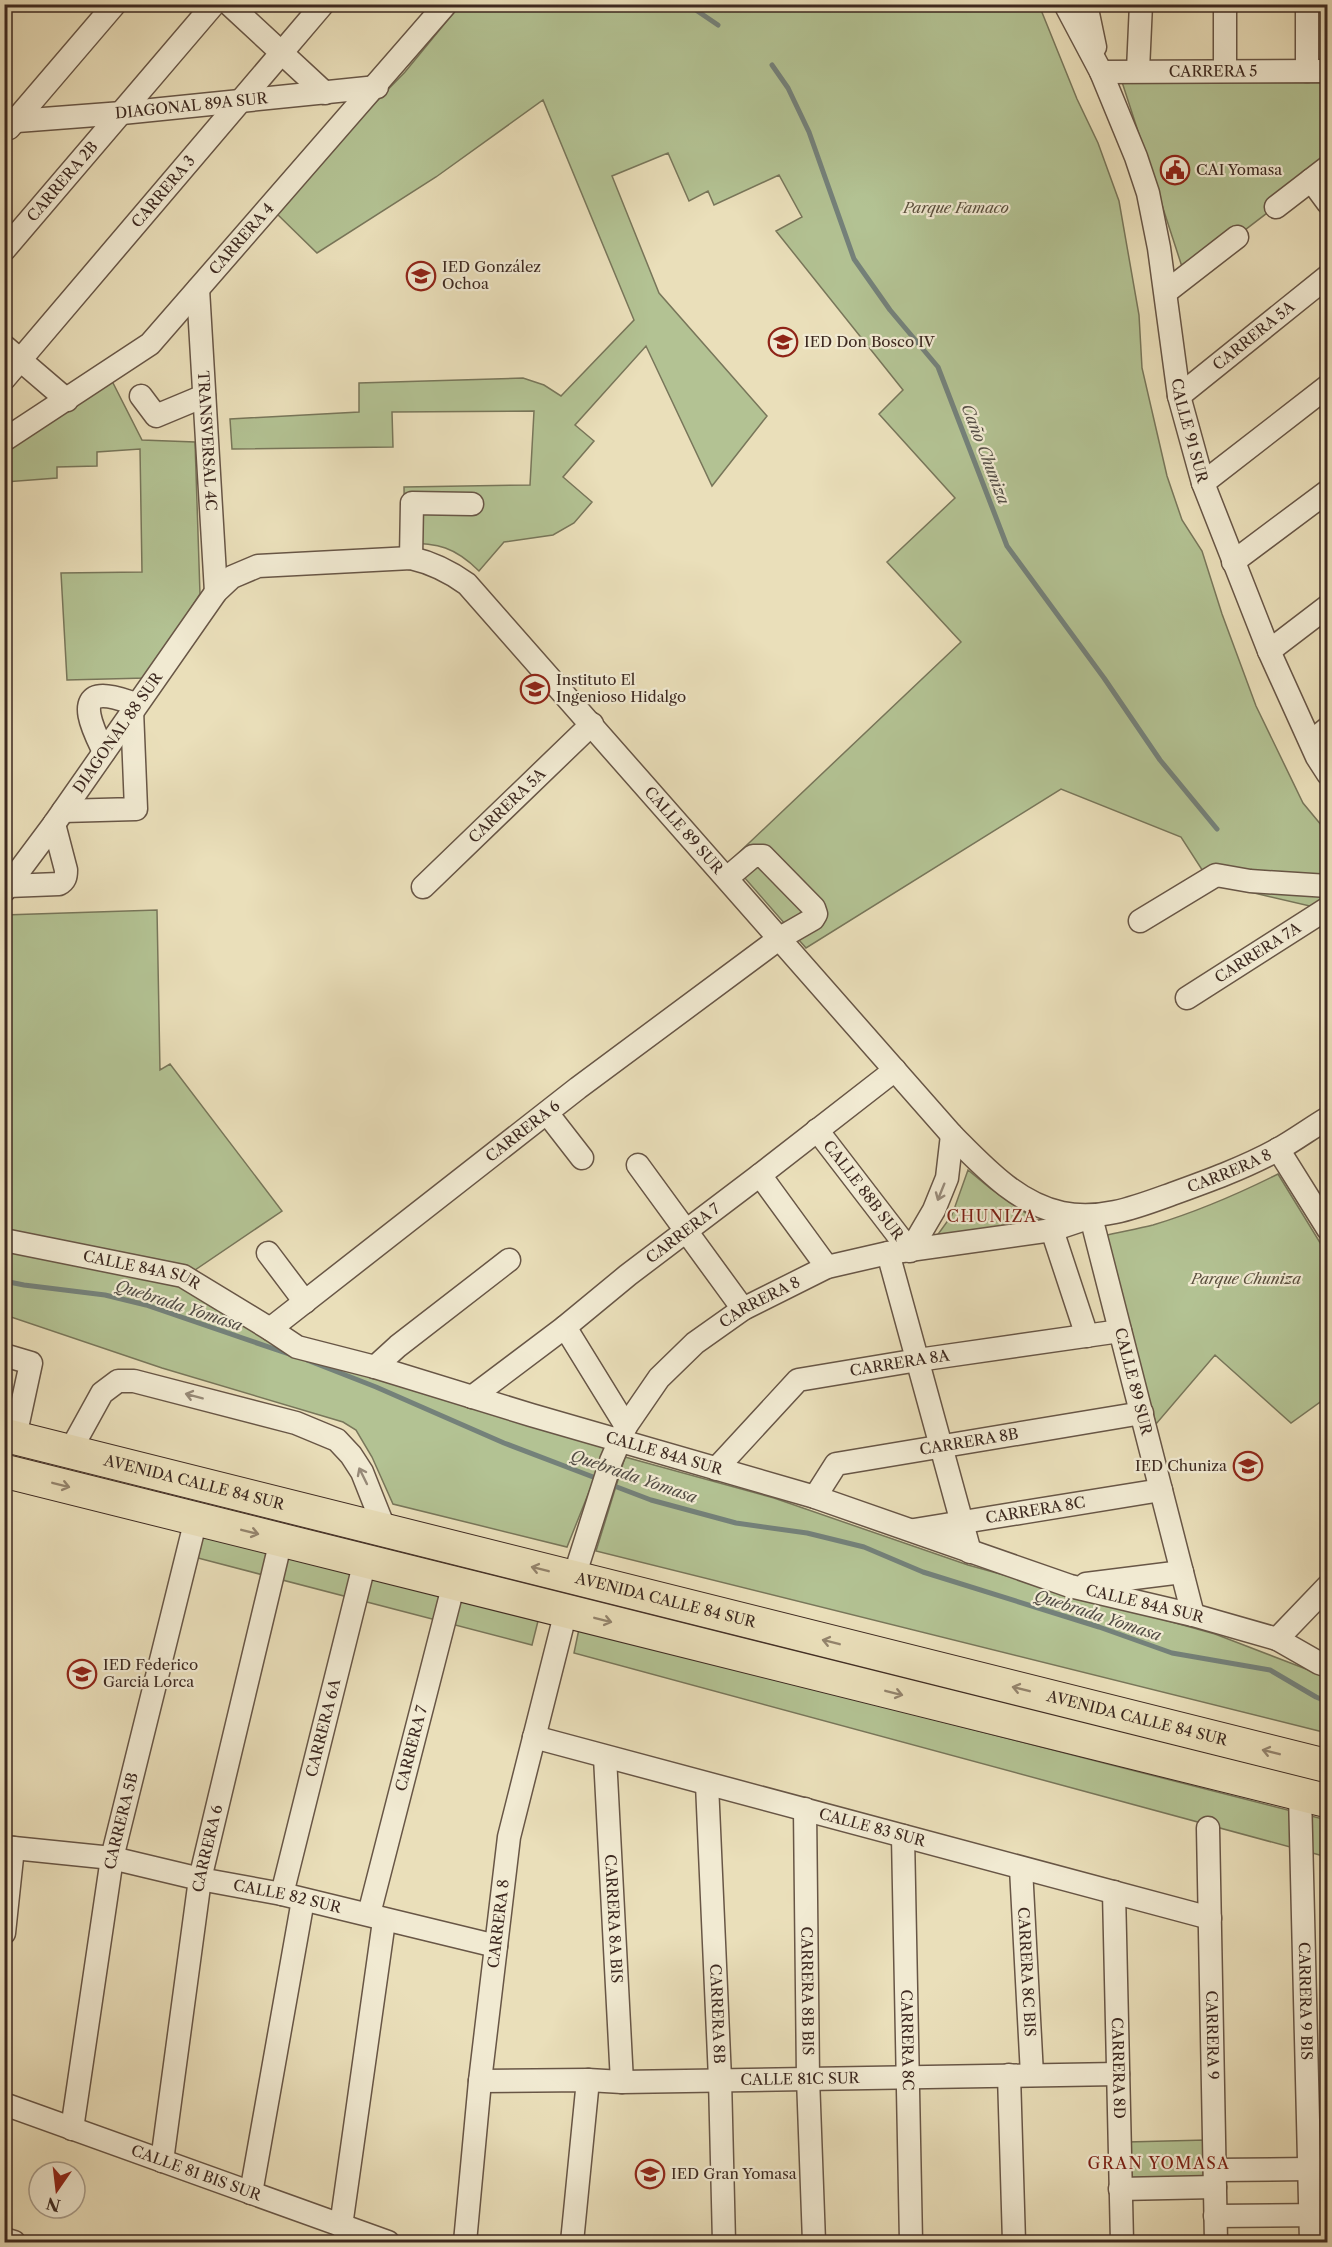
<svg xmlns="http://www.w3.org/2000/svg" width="1332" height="2247" font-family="'Libre Caslon Text',serif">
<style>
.green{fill:#b3c293;stroke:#78765a;stroke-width:1.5}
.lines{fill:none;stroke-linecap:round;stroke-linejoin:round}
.stream{stroke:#74817a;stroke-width:5}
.minor-casing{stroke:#685646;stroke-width:25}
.highway-casing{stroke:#3d2920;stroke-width:35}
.minor{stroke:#f1ead2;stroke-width:22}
.highway{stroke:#eadfba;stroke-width:33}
.oneway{stroke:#978a79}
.oneway2{stroke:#94846d}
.labels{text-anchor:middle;stroke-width:4.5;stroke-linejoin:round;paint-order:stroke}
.street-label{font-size:15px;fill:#3d2920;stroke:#f1ead2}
.poi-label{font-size:15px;fill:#3d2920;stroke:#f1ead2;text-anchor:start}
.park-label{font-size:15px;font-style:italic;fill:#5a4f3d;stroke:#f1ead2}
.water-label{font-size:16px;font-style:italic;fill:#544e46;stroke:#f1ead2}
.neighbourhood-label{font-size:16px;letter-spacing:1.5px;fill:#7a1f14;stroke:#f1ead2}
</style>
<rect width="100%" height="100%" fill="#eadfba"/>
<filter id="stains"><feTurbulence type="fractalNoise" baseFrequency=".00333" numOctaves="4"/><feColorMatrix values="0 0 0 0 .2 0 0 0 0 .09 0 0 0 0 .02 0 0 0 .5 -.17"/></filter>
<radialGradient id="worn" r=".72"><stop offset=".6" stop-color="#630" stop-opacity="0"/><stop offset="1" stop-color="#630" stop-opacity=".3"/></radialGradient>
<path class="green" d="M460,5H1039L1077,99L1098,143L1119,201L1139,315L1142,368L1167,476L1182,520L1202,551L1222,614L1256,706L1303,803L1327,832V897L1314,907L1250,892L1216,875L1208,879L1181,837L1061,789L806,948L730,861L961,642L887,562L955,498L879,414L903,390L776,231L802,217L779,175L714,205L708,191L689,201L668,153L612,176L659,293L767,416L712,486L646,346L575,425L594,441L563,477L592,502L574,523L553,535L504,542L479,571C455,547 438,543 405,543L404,487L530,485L534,411L392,412L393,447L232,449L230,419L359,412V383L523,378L544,385L561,396L634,320L543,100L436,177L317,253L275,212L334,145L405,72Z
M1122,82L1327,83V167L1185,276Z
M111,379L142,440L195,442L200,594L146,678L67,680L61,573L142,572L140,449L97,452V466L57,467V478L5,482V447Z
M157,910L160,1070L170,1064L282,1211L192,1272L5,1232L4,915Z
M968,1170L991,1189L1040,1223L936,1237L952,1215Z
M1278,1174L1327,1254V1397L1291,1423L1215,1355L1156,1424L1103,1236C1120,1232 1137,1229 1153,1225C1196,1212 1238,1194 1278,1174Z
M4,1247L185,1288L252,1325L607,1447L567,1547L393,1504L372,1457L356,1430L343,1422L162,1368L5,1315Z
M625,1457L774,1498L968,1565L1215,1634L1327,1677V1733L596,1551Z
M200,1534L538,1621L532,1645L194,1557Z
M579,1629L1327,1820V1857L574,1653Z
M1206,2140L1207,2185L1127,2186V2142Z"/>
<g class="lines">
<path class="stream" d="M687,4L718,25
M772,65L788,88L809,132L854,259L890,310L938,367L1007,546L1104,678L1160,760L1217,829
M4,1281L24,1285L105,1295L146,1305L289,1354
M307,1360L376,1387L504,1443L601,1480
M609,1484L651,1500L736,1523L807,1533L864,1547L923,1572L1099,1627L1172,1653L1270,1670L1316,1697L1328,1702"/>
<g class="minor-casing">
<g id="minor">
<path d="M229,4L325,93"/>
<path id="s1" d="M1065,4L1101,72L1136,157L1148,193L1159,248L1179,396L1203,483L1269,651L1317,757L1328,774"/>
<path d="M1086,4L1095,47"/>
<path d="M1225,4V70"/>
<path d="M1138,70L1141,4"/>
<path d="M1307,71V4"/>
<path id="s2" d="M1101,72L1328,71"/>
<path id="s3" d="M4,122L122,113L377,87"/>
<path d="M9,128L115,4"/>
<path d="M1311,180L1328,203"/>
<path d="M1276,207L1328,167"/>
<path id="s4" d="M4,250L214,4"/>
<path id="s5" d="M198,289L216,592"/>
<path d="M1166,292L1237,237"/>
<path d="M4,346L67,400"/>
<path id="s6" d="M4,379L323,4"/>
<path d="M141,396L156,416L204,396"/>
<path id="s7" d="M1179,396L1328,276"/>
<path id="s8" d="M4,440L150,344L446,4"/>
<path d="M1203,483L1328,386"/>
<path d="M411,558L412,503L472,504"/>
<path d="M1233,562L1328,491"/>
<path d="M1269,651L1328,606"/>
<path d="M1311,742L1328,728"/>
<path d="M104,752C98,739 74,696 103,696C114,696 126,701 136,704"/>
<path d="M63,811L136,809L132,710"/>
<path d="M8,886L59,884C65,881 66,877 66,870L54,824"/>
<path id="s9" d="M423,887L592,724"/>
<path id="s10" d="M4,891L54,824L216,592L232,577L258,566L411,558C433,563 449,571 467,584L952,1135C983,1166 1016,1203 1062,1213C1101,1221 1136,1207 1172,1194C1208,1181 1244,1168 1277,1150C1295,1140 1311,1128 1328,1118"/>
<path d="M1140,921L1216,875L1250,881L1328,886"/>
<path id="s11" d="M1187,998L1328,908"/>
<path d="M547,1113L582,1158"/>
<path id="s12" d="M817,1130L910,1251L934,1210L947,1178L952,1135"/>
<path d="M1278,1149L1328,1229"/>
<path d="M638,1165L743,1309"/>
<path d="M760,1175L827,1267"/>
<path d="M1052,1230L1087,1336"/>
<path id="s13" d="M4,1240L183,1276L270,1329L297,1347L375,1367L531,1415L815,1497L1070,1586L1193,1615L1277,1639L1319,1663L1328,1666"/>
<path d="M268,1253L305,1302"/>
<path d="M888,1253L970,1552"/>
<path d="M565,1327L626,1426"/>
<path id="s14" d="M270,1329L578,1088L780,938L813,919L816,914L814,908L763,856H753L727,878"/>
<path d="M4,1355L31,1363L15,1437"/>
<path d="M375,1367L398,1346L509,1260"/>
<path id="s15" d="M472,1397L565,1327L628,1275L760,1175L895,1070"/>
<path d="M70,1451L102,1393L118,1381H134L296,1423L337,1440L351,1455L362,1472L385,1530"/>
<path id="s16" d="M716,1469L798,1380L918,1360L1120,1331"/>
<path id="s17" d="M815,1497L836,1464L1142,1413"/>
<path id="s18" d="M914,1530L1161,1490"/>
<path id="s19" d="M574,1577L611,1461L626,1426L659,1378L695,1343L743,1309L827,1267L888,1253L1052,1230L1091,1217L1193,1615"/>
<path d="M1086,1584L1182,1572"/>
<path d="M1277,1639L1328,1586"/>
<path id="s20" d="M534,1737L1210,1918"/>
<path id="s21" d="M605,1757L622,2082"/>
<path id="s22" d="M707,1784L720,2079L724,2242"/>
<path id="s23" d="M1300,1794L1311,2242"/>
<path id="s24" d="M805,1809L808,2078L814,2242"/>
<path id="s25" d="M1208,1828L1216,2242"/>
<path id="s26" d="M903,1836L911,2242"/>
<path id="s27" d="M4,1847L112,1858L200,1879L282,1894L496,1946"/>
<path id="s28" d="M1021,1868L1032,2075"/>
<path id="s29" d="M1114,1892L1122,2242"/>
<path id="s30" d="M282,1894L365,1561"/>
<path id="s31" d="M369,1914L454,1583"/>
<path d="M4,1933L13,1848"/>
<path d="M1009,2075L1014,2242"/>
<path id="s32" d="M480,2081L588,2080L622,2082L1118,2074"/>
<path id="s33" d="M4,2104L388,2242"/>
<path id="s34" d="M72,2129L112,1858L196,1519"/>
<path id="s35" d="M162,2161L200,1879L281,1540"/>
<path d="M1215,2170L1309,2169"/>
<path d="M1120,2189L1215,2187"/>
<path d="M251,2193L303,1900"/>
<path d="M1215,2216L1328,2215"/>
<path d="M341,2226L384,1921"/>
<path d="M4,2239L14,2242"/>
<path id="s36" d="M465,2242L480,2081L509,1837L566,1611"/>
<path d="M572,2242L588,2080"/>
</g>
</g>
<g class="highway-casing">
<g id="highway">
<path id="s37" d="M4,1435L1328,1766"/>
<path d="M4,1471L1328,1801"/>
</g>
</g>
<use href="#minor" class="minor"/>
<use href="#highway" class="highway"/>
</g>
<defs><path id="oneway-shaft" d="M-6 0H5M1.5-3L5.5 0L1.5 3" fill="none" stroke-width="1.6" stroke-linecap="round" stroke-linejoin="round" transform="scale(1.5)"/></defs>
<g class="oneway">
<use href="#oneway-shaft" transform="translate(941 1192) rotate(112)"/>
<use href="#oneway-shaft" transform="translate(194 1396) rotate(-165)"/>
<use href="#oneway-shaft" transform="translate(363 1476) rotate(-116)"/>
</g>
<g class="oneway2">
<use href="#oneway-shaft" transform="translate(61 1485) rotate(14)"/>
<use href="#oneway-shaft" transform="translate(250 1532) rotate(14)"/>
<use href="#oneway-shaft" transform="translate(540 1569) rotate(-166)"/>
<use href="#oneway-shaft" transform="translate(603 1620) rotate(14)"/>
<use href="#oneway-shaft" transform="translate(831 1642) rotate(-166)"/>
<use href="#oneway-shaft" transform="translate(1021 1689) rotate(-166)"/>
<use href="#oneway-shaft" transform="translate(894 1693) rotate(14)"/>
<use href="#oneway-shaft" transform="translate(1271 1752) rotate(-166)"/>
</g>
<defs>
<g id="civic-ring" transform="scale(1.5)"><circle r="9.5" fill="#f1ead2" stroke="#8f2418" stroke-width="1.5"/><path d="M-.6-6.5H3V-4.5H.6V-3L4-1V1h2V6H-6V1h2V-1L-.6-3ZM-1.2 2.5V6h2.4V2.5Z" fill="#8f2418"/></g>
<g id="school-ring" transform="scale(1.5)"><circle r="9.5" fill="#f1ead2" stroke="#8f2418" stroke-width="1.5"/><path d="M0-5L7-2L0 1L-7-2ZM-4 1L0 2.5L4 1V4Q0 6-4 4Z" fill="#8f2418"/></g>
</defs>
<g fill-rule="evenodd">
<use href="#civic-ring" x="1175" y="170"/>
<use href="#school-ring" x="421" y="276"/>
<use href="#school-ring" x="783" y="342"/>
<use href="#school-ring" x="535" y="689"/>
<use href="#school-ring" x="1248" y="1466"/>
<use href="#school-ring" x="82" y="1674"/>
<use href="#school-ring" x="650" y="2174"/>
</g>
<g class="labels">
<g class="street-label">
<text dy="5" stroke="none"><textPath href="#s2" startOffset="112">CARRERA 5</textPath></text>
<text dy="5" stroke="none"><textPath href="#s3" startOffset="188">DIAGONAL 89A SUR</textPath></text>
<text dy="5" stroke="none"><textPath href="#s4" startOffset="90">CARRERA 2B</textPath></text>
<text dy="5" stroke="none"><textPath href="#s6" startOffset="246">CARRERA 3</textPath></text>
<text dy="5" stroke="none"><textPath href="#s8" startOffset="314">CARRERA 4</textPath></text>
<text dy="5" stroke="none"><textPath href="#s7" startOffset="96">CARRERA 5A</textPath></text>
<text dy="5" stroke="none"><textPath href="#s1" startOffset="448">CALLE 91 SUR</textPath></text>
<text dy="5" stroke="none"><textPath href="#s5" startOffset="152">TRANSVERSAL 4C</textPath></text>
<text dy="5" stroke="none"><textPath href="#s10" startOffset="195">DIAGONAL 88 SUR</textPath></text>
<text dy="5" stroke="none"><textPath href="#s9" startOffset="117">CARRERA 5A</textPath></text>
<text dy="5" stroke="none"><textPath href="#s10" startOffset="960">CALLE 89 SUR</textPath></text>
<text dy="5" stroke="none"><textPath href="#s11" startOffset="84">CARRERA 7A</textPath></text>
<text dy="5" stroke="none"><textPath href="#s14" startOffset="321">CARRERA 6</textPath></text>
<text dy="5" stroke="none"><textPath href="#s10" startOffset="1678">CARRERA 8</textPath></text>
<text dy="5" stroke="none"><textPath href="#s12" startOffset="76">CALLE 88B SUR</textPath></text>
<text dy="5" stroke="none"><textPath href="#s15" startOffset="267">CARRERA 7</textPath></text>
<text dy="5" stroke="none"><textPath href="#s13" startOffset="141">CALLE 84A SUR</textPath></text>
<text dy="5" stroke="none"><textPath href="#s19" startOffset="345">CARRERA 8</textPath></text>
<text dy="5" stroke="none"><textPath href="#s16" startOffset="224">CARRERA 8A</textPath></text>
<text dy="5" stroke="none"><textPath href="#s19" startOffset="860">CALLE 89 SUR</textPath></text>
<text dy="5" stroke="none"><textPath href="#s17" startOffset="174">CARRERA 8B</textPath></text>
<text dy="5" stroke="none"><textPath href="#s13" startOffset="699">CALLE 84A SUR</textPath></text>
<text dy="5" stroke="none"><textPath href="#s37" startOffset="196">AVENIDA CALLE 84 SUR</textPath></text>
<text dy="5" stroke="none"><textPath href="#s18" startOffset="123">CARRERA 8C</textPath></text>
<text dy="5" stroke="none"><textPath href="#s37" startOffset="682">AVENIDA CALLE 84 SUR</textPath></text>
<text dy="5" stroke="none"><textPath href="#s13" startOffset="1203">CALLE 84A SUR</textPath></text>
<text dy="5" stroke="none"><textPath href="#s37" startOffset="1168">AVENIDA CALLE 84 SUR</textPath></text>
<text dy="5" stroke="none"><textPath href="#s30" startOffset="171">CARRERA 6A</textPath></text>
<text dy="5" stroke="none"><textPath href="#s31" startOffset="171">CARRERA 7</textPath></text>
<text dy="5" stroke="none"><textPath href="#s34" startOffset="312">CARRERA 5B</textPath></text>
<text dy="5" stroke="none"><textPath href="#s20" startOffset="350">CALLE 83 SUR</textPath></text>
<text dy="5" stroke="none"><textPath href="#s35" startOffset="316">CARRERA 6</textPath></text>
<text dy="5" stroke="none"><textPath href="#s27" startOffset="288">CALLE 82 SUR</textPath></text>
<text dy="5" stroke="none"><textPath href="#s21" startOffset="162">CARRERA 8A BIS</textPath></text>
<text dy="5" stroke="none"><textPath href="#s36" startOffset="320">CARRERA 8</textPath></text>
<text dy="5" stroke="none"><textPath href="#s28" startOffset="104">CARRERA 8C BIS</textPath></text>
<text dy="5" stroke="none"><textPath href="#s24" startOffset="182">CARRERA 8B BIS</textPath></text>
<text dy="5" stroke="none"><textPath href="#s23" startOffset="207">CARRERA 9 BIS</textPath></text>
<text dy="5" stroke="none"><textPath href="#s22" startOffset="230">CARRERA 8B</textPath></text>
<text dy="5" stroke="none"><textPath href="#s25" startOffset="207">CARRERA 9</textPath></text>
<text dy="5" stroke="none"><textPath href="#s26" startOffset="204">CARRERA 8C</textPath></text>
<text dy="5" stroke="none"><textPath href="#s29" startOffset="176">CARRERA 8D</textPath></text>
<text dy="5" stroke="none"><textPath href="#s32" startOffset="320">CALLE 81C SUR</textPath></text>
<text dy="5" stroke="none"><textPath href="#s33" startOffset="204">CALLE 81 BIS SUR</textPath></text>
</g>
<g class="poi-label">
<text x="1196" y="175">CAI Yomasa</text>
<text x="442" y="272">IED González<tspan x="442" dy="17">Ochoa</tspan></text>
<text x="804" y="347">IED Don Bosco IV</text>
<text x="556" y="685">Instituto El<tspan x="556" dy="17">Ingenioso Hidalgo</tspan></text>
<text x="1227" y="1471" text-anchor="end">IED Chuniza</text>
<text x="103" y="1670">IED Federico<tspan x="103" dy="17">Garcia Lorca</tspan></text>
<text x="671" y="2179">IED Gran Yomasa</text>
</g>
<g class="park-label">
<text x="956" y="213">Parque Famaco</text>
<text x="1246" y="1284">Parque Chuniza</text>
</g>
<g class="water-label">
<text transform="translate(986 454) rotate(69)" y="6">Caño Chuniza</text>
<text transform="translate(179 1305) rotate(18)" y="6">Quebrada Yomasa</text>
<text transform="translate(634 1476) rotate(19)" y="6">Quebrada Yomasa</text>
<text transform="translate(1098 1615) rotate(18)" y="6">Quebrada Yomasa</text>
</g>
<g class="neighbourhood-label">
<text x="992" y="1222">CHUNIZA</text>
<text x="1159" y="2169">GRAN YOMASA</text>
</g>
</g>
<rect width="1332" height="2247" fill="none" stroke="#eadfba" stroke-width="24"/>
<rect x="6" y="6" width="1320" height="2235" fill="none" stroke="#3d2920" stroke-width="3"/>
<rect x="12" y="12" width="1308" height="2223" fill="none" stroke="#3d2920" stroke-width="1.5"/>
<g transform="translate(57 2190) rotate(194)"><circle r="28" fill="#f1ead2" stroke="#a99d8b" stroke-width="1.5"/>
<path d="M0-4.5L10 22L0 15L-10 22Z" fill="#8f2418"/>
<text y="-9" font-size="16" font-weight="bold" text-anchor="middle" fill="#3d2920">N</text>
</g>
<rect width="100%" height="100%" filter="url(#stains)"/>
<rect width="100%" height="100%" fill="url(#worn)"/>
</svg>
